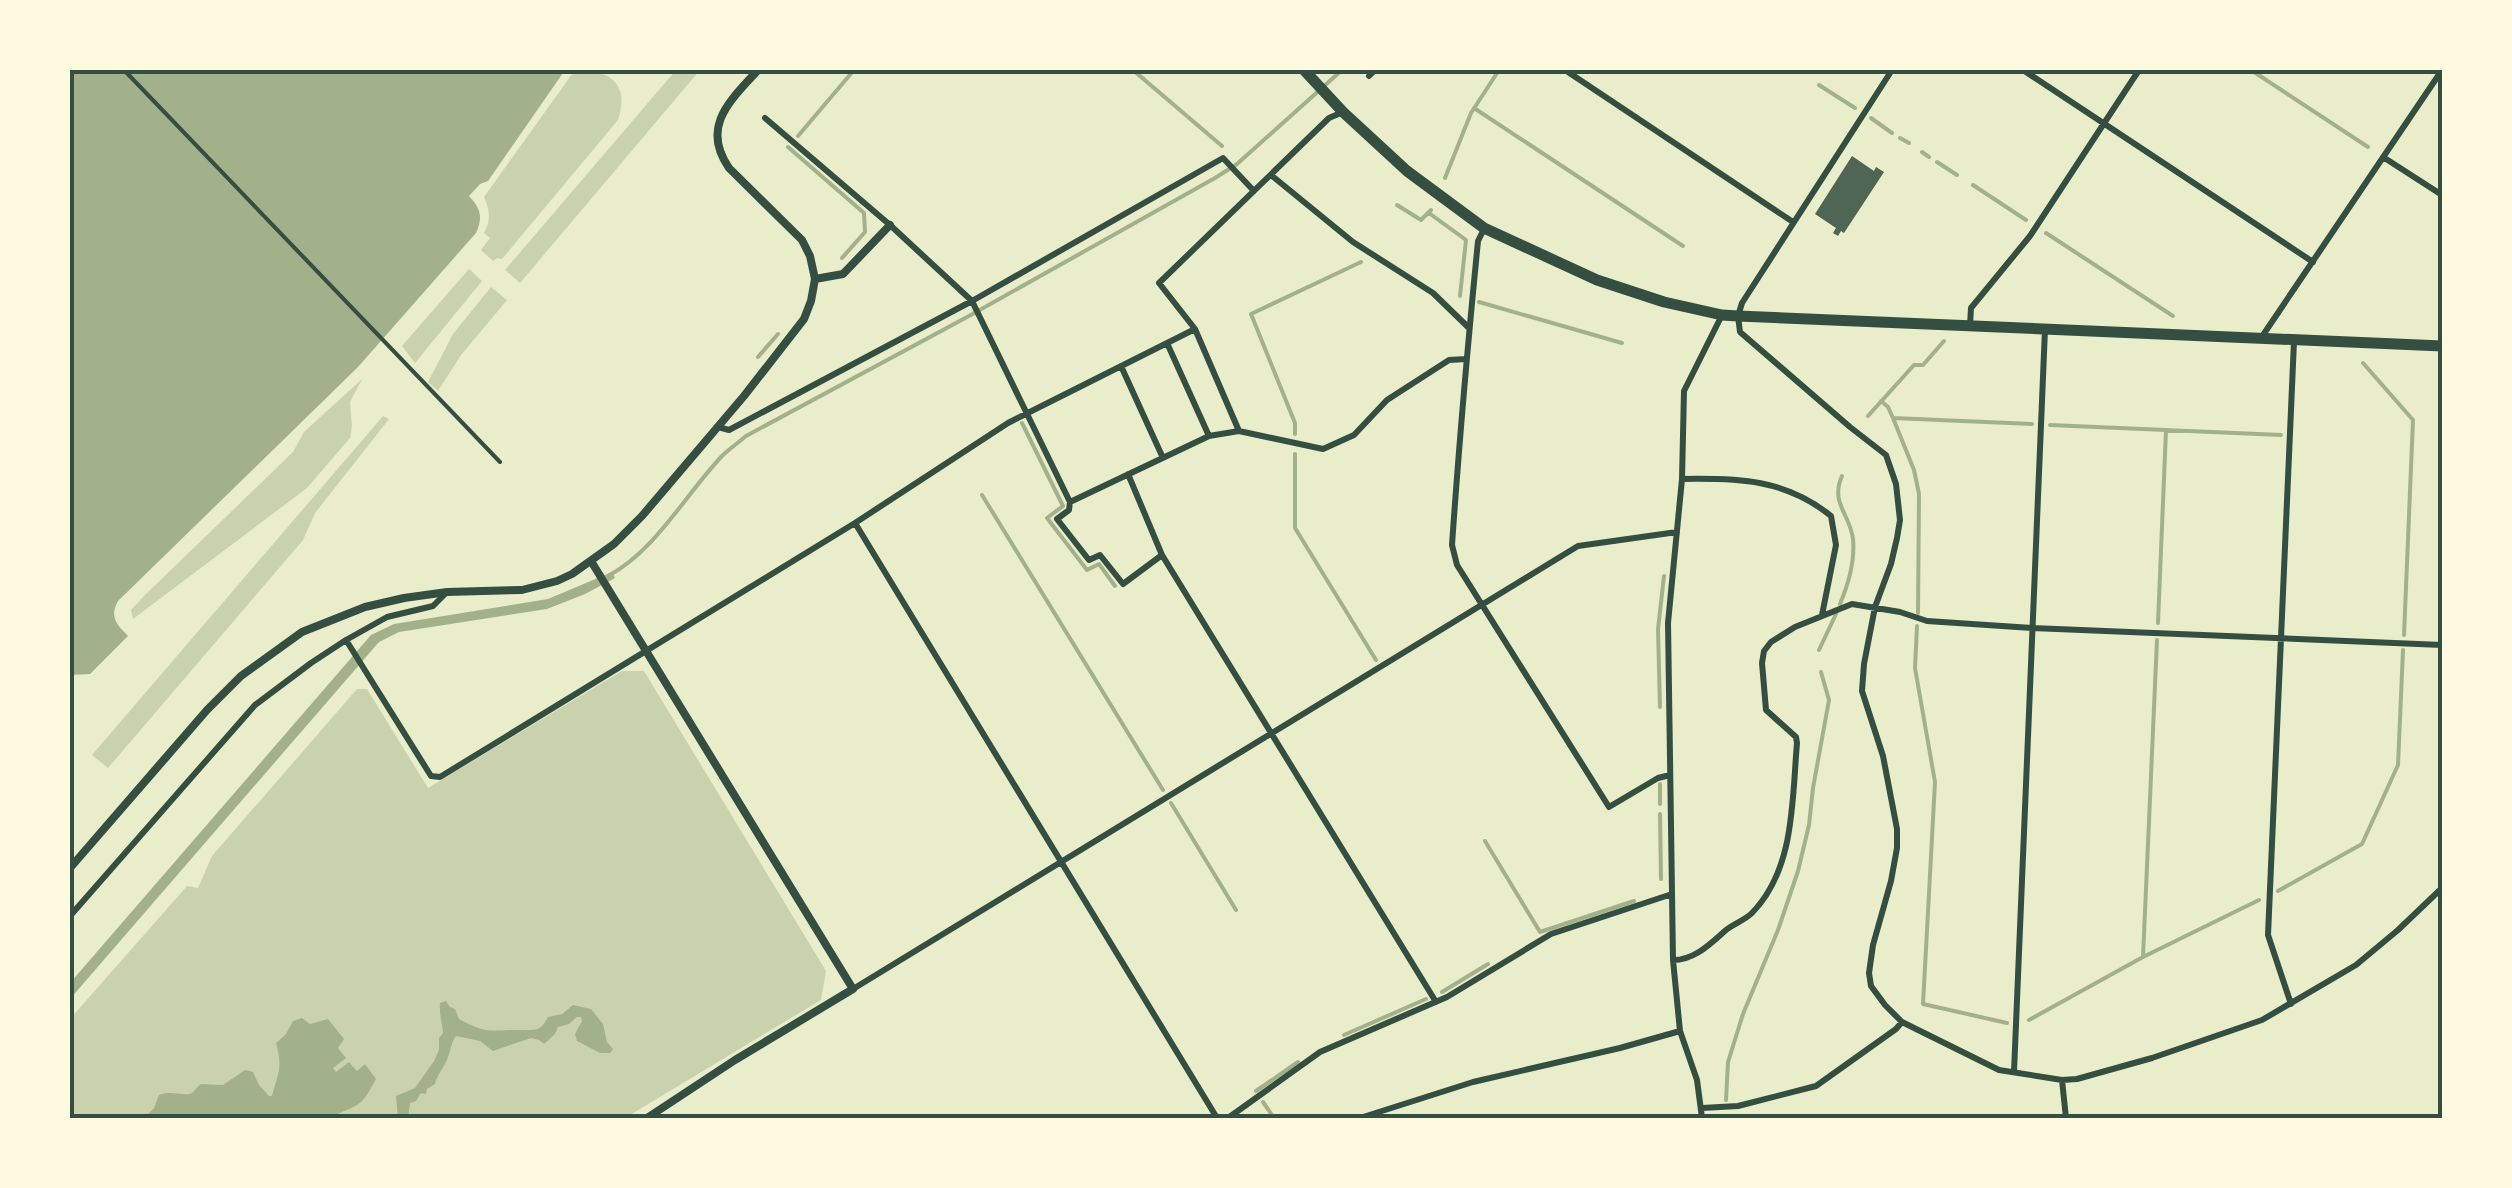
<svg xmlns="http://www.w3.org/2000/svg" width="2512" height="1188" font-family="Barlow,sans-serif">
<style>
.green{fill:#cad2ad}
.water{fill:#a3b18a}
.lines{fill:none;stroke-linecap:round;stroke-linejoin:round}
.stream{stroke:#a3b18a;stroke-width:4}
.building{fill:#4f6655}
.service{stroke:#344e41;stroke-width:4}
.minor{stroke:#344e41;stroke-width:6}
.tertiary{stroke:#344e41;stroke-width:8}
.trunk{stroke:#344e41;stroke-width:11}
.neatline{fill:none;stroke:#344e41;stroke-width:4}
</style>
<rect width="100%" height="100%" fill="#e9edc9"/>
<path class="green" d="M575,70C609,70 630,82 618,120L502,259L497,258L493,261L481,250L490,238L484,233C491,220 490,211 484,197Z
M676,70H700L520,283L505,270Z
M469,269L482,281L415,363L402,346Z
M491,287L507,300L461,355L438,391L428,382L453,334Z
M362,379L350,402L352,426L350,438L307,488L133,619L131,610L145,595L293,452L304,432Z
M383,416L389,419L315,513L303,540L108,768L92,755Z
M622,671H644L826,971L821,1000L625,1118H70V1019L187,886L198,888L212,856L357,689H367L428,788Z"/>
<path class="water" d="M70,70H565L488,181L480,184L469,196C481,209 483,217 476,233L358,367L118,601C109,617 117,625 128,636L90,674L70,675Z
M612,572L615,578L585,594L547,609L399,632L379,642L70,999V983L371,635L394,624L548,599Z
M446,1001L450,1007L455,1009L459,1019C490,1036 491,1029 522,1030C536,1030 541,1031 548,1017L562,1014L573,1005L591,1009L603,1024L607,1042L613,1049L610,1053H600L577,1041L575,1034L582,1021L581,1017H577L569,1024L558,1027L555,1034L544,1044L539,1040L531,1038L493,1051L480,1041L456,1036C451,1043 451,1049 448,1057C445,1067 437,1074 435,1084L427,1089L426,1094L421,1093L416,1101L410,1103L408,1118H398L396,1096L415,1088L434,1061L439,1050V1038L443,1033C442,1022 439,1014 440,1003Z
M302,1018L310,1024L328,1019L344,1039L338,1048L346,1058L333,1068L336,1072L349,1062L357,1071L365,1064L376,1079C372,1086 368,1095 362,1101C353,1110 341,1110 332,1118H177L176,1116L144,1118L154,1108L159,1095C170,1090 185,1097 192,1093C195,1091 197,1086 201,1084L223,1085L245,1070L253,1072L259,1085L269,1096H272C278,1072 283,1069 276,1043L286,1034L293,1021Z"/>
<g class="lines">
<path class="stream" d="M1133,70L1222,146
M2251,70L2368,147
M1819,85L1855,108
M1474,108L1683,246
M1871,118L1892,133
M798,136L854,70
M1900,138L1909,143
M788,147L864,213L865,232L842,258
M1922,152L1929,157
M1937,162L1957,175
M1445,178L1471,113L1499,70
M1973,185L2026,220
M1397,205L1421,220L1431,210
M1429,213L1466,240L1460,296
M2046,233L2173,316
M1479,302L1622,343
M758,357L778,334
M2363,363L2413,420L2404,635
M1881,401L1888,407L1893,418L1914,470L1919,494L1918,613
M1868,416L1914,365H1923L1944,341
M1893,418L2032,424
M1022,423L1063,506L1047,518L1087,570L1099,564L1115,586
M2050,425L2281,435
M1295,434V423L1251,314L1361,262
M1295,454V528L1376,660
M982,495L1163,790
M608,576C656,550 685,495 722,456C729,449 738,443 746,436L969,316L1215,178L1237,164L1342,70
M1840,604C1848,585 1855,560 1853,539C1850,514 1830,503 1842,476
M2158,623L2166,430
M1917,626L1915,668L1935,782L1923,1004L2007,1023
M1819,650L1836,614
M1660,707L1658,629L1664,576
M1660,784V804
M1171,803L1236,910
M1660,814L1661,879
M1485,841L1540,932L1634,901
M2278,891L2362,844L2398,765L2403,650
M2143,957L2157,640
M1442,992L1488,964
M2029,1020L2143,957L2259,900
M1344,1035L1426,999
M1256,1091L1298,1062
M1726,1100L1728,1062L1743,1014L1778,930L1798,871L1809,825L1813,788L1829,700L1821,672
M1263,1102L1274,1118"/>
</g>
<path class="building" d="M1852,156L1874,171L1876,167L1884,172L1844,233L1841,231L1838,236L1833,233L1836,228L1815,214Z"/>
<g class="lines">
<path class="service" d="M124,70L500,462"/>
<path class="minor" d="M1565,70L1793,222
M1892,70L1742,303L1738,316L1740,332L1850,427L1886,455L1896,484L1900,520L1897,538L1891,564L1875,607L1864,664L1862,691L1883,756L1897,829V848L1891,881L1873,945L1869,973L1871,986L1885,1005L1902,1022L1999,1070L2062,1080L2077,1079L2152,1058L2262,1020L2356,965L2398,930L2442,888
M2023,70L2313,262
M1369,76L1375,70
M765,118L890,225L972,301L1070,502L1209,436L1239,431
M2383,157L2442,195
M1271,175L1353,242L1433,293L1469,328
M1484,229L1478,241C1468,342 1459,444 1452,545L1457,565L1609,807L1658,778L1670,775
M1970,325L1971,308L2030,236L2139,70
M1195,329L1159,283L1329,118L1343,112
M2261,338L2442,70
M1167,343L1209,436
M1121,366L1163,458
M718,427L729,430L972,301L1223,158L1254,191
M1128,474L1162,555L1436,1002
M1682,479C1738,478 1786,479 1831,516L1836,545L1822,615
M1070,502L1069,510L1057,519L1089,560L1100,555L1123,584L1162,555
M855,523L1217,1118
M346,640L431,776L440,777L855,523L1008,423L1195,329L1239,431L1323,449L1354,435L1387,400L1449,360L1466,359
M70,916L255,705L311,663L346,640L387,617L433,606L446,593
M1673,960C1695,960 1711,943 1726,930C1735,923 1745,920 1752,913C1795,869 1792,800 1797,743L1796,737L1766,710L1762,663L1764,651L1771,642L1795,627L1852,604L1900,612L1927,621L2032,628L2442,645
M853,989L1578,546L1677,532
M2291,1004L2268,935L2294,341
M2014,1072L2045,329
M2062,1080L2066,1118
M1702,1108L1738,1106L1816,1086L1896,1029L1902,1022
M1228,1118L1320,1052L1447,997L1551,934L1672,894
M1360,1118L1473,1082L1620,1048L1680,1031
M1702,1118L1697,1080L1680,1031L1673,960L1668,623L1682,479L1684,391L1722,315"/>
<path class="tertiary" d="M758,70C731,100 700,126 729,168L802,240L810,256L815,279
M591,561L853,989L735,1060L647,1118
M70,868L207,710L241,676L302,632L365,607L404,598L447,592L522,590L557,581L572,574L614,544L642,516L744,396L804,319L811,301L815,279L843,274L890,225"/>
<path class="trunk" d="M1304,70L1343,112L1407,171L1484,228L1597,280L1664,302L1722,315L1738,316L2442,346"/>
</g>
<rect width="2512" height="1188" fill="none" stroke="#fefae0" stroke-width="145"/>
<rect x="72" y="72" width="2368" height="1044" class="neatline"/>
</svg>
